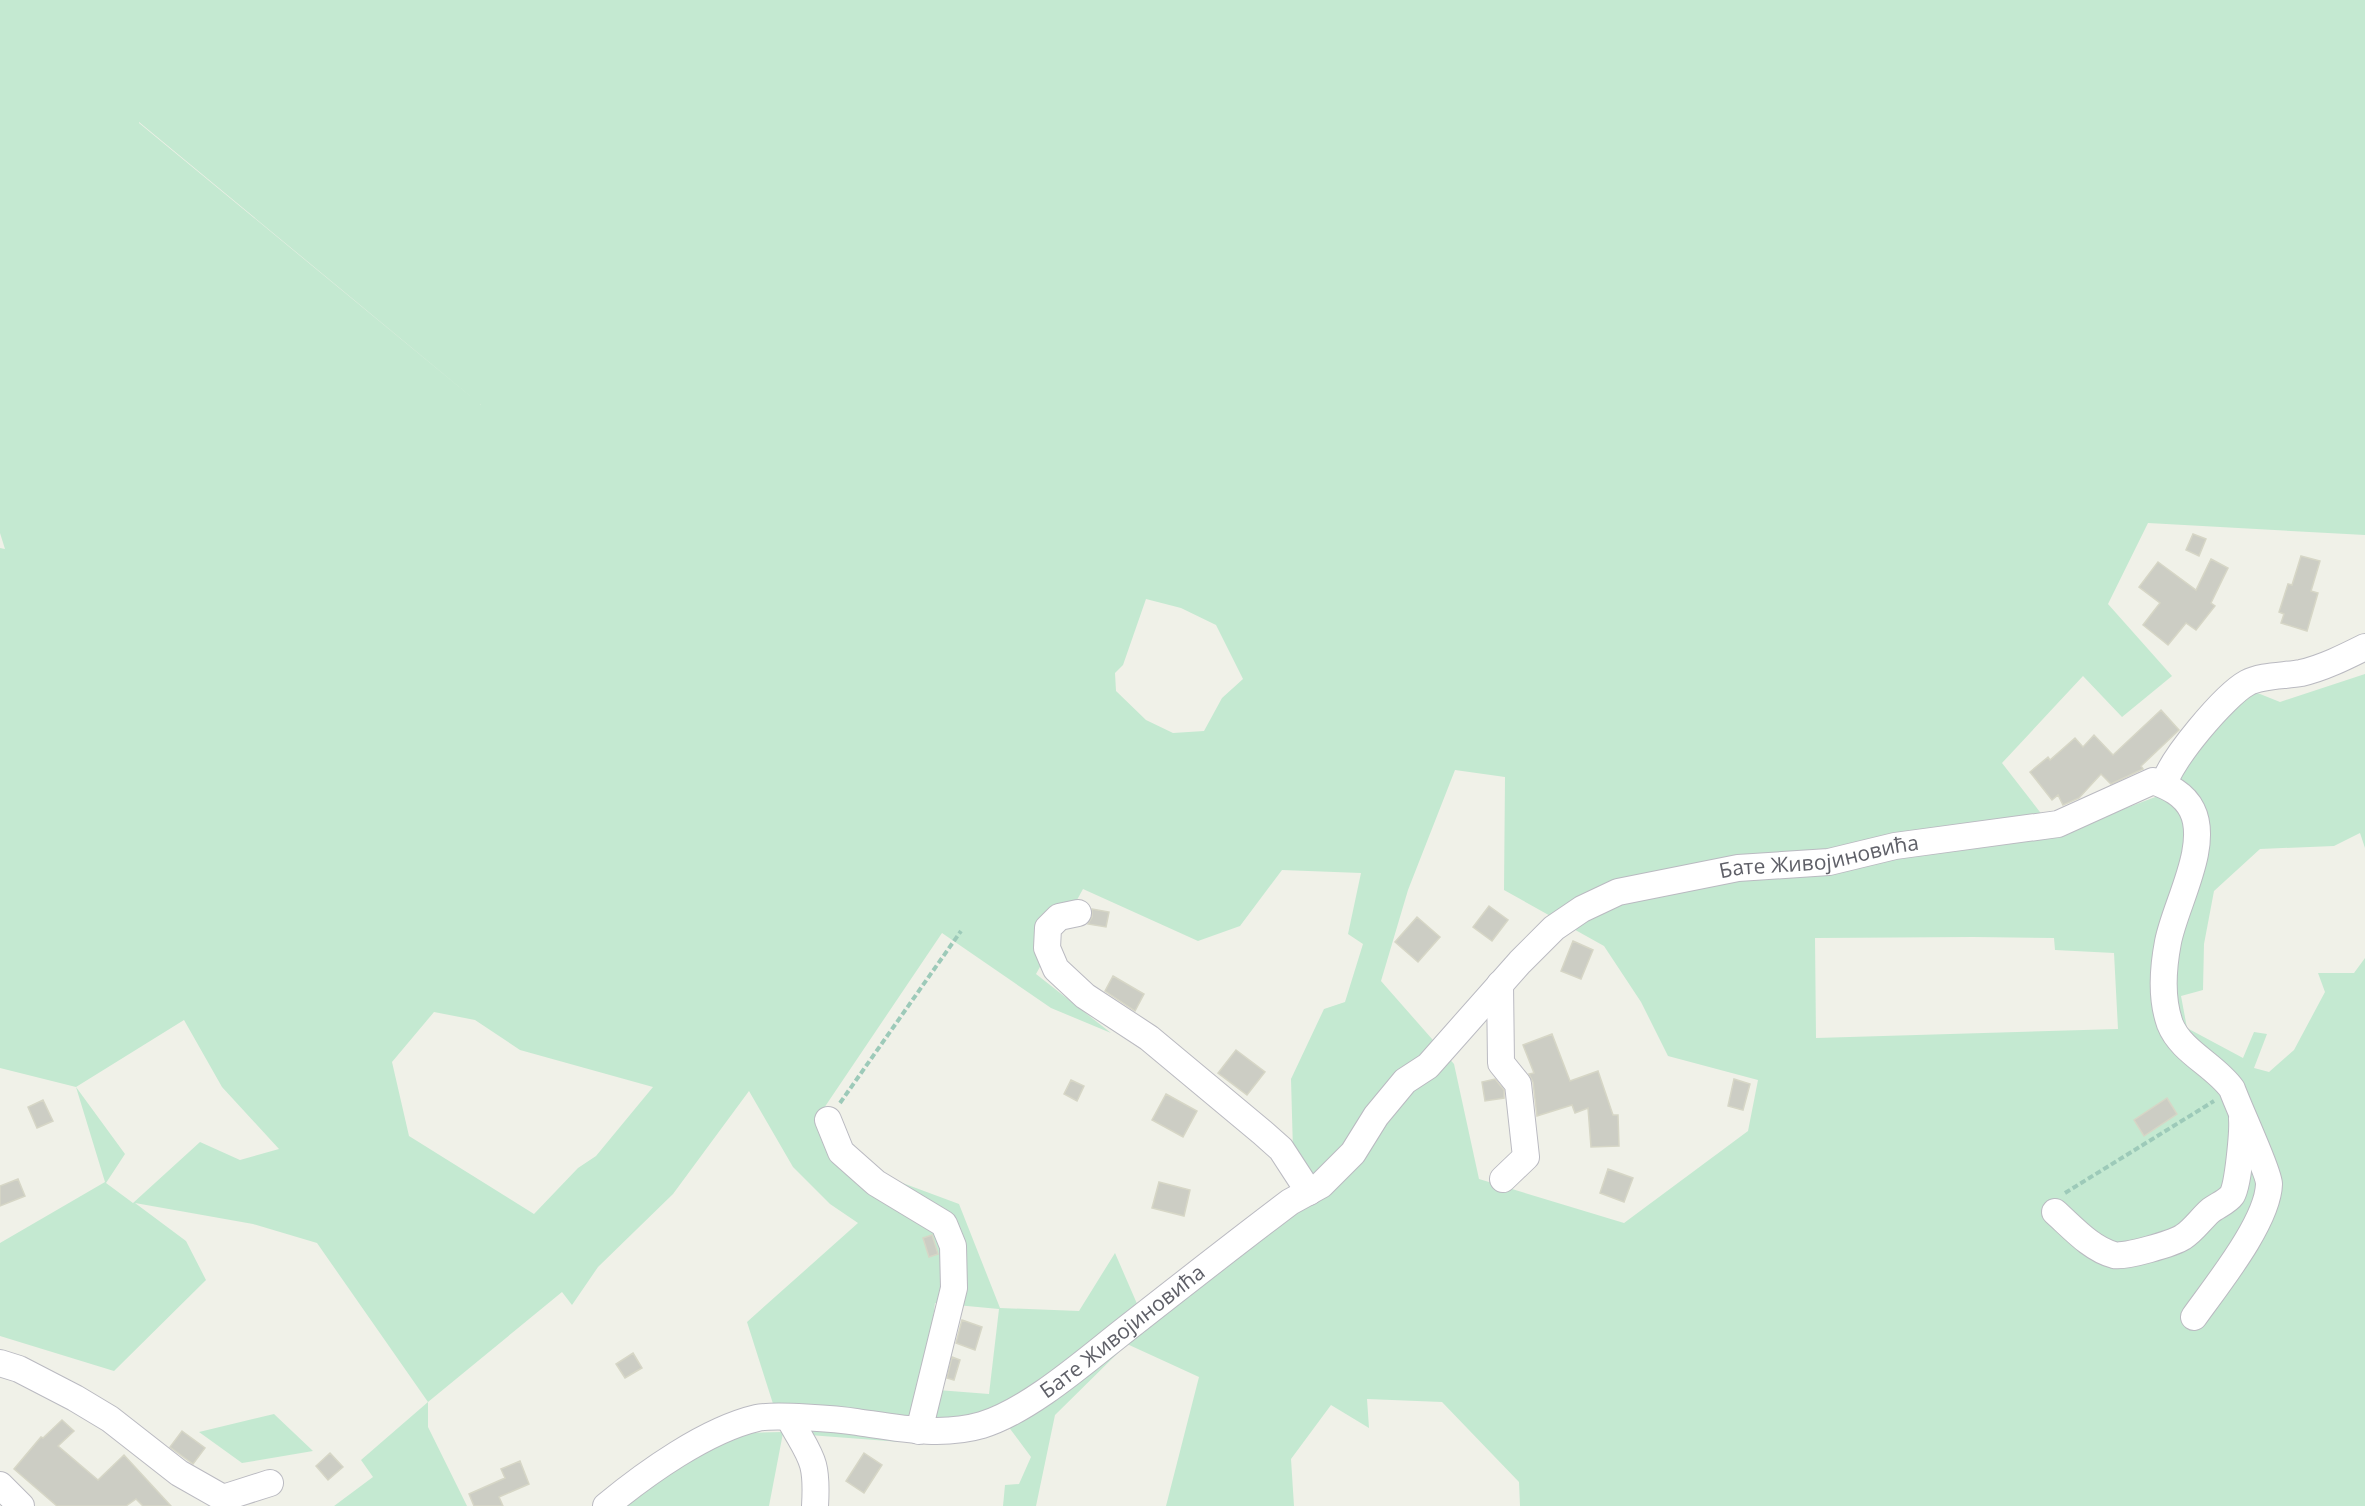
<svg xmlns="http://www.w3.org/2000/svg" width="2365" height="1506" font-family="'Open Sans',sans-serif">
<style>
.green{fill:#c4e9d1;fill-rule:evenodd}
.building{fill:#cccdc4;stroke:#d6d6c6;stroke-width:1.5}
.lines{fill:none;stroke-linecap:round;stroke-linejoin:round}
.minor-casing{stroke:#babac1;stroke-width:28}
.path{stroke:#9dcab9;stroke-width:4;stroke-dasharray:6 3;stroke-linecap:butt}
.minor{stroke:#fff;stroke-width:26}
.labels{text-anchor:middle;stroke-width:4.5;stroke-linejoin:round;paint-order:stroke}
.street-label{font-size:21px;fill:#5f6068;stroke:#fff}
</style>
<rect width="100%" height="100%" fill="#f0f1e8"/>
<path class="green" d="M0,0H2365V535L2148,523L2108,604L2172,676L2122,717L2083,676L2002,763L2057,834L2158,796L2230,682L2280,702L2365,674V848L2360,833L2334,846L2260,849L2214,891L2204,944L2203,990L2181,996L2187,1028L2243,1058L2254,1032L2267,1034L2254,1068L2269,1072L2294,1050L2325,992L2318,973H2354L2365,958V1506H1520L1519,1482L1442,1402L1367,1399L1369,1428L1331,1405L1291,1459L1294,1506H1166L1199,1377L1127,1344L1055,1415L1036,1506H1003L1005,1485L1019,1484L1031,1457L1008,1426L985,1437L901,1442L783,1433L769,1506H592L666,1449L743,1433L782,1432L747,1322L858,1223L830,1204L793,1167L749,1091L673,1194L598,1267L572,1305L562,1292L428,1402V1427L467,1506H334L373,1477L361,1460L428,1402L317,1243L253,1224L135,1203L186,1241L206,1280L114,1371L0,1336V1243L105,1182L76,1087L0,1068V548L5,549L0,533ZM139,122L481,405L139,123ZM1146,599L1181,608L1216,625L1243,679L1222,698L1204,731L1173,733L1146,720L1116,691L1115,673L1123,665ZM1455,770L1505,777L1504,890L1604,946L1641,1002L1668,1056L1758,1080L1748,1131L1624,1223L1479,1179L1454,1064L1381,981L1408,890ZM1282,870L1361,873L1348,934L1363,944L1345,1002L1324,1009L1291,1079L1294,1187L1138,1306L1115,1253L1079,1311L1000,1308L959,1204L889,1178L820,1114L942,933L1051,1008L1111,1033L1036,974L1083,889L1198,941L1240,926ZM1973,937L2054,938L2055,950L2114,953L2118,1029L1816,1038L1815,938ZM434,1012L475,1020L520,1050L653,1087L596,1156L578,1168L534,1214L409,1136L392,1062ZM184,1020L222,1087L279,1149L240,1160L200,1142L133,1203L106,1183L125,1154L76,1087ZM935,1303L999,1309L989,1394L925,1389Z
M274,1414L313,1451L242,1463L199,1432Z"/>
<path class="building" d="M2193,534L2206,539L2199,556L2186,550Z
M2301,556L2320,561L2311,591L2318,593L2307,631L2281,623L2284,614L2279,612L2288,584L2292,585Z
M2211,559L2228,568L2211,603L2215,606L2196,630L2186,623L2168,645L2143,625L2160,603L2139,587L2158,562L2196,590Z
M2161,710L2179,730L2141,766L2143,769L2111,784L2101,774L2079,798L2063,805L2058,795L2052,800L2030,772L2048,757L2050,760L2075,738L2083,747L2094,735L2113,755Z
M1489,906L1508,920L1492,941L1473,927Z
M1092,909L1109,912L1106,927L1088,924L1092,917Z
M1417,917L1440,937L1418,962L1395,942Z
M1573,941L1593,950L1581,979L1561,971Z
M1113,976L1144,994L1135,1011L1105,991Z
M1552,1034L1570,1081L1598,1071L1613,1115H1618L1619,1146L1591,1147L1588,1108L1575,1113L1572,1105L1537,1116L1533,1082L1529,1074L1534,1073L1523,1045Z
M1236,1050L1265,1072L1247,1095L1218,1073Z
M1495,1079L1504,1090V1098L1485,1101L1482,1082Z
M1734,1079L1750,1084L1743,1110L1728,1106Z
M1071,1080L1084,1086L1077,1101L1064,1094Z
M1166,1094L1197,1111L1183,1137L1152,1120Z
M2167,1098L2177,1114L2144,1136L2134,1120Z
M43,1100L53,1121L37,1128L28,1107Z
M1608,1169L1633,1178L1624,1202L1600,1193Z
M18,1179L25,1196L0,1206V1186Z
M1159,1182L1190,1190L1184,1216L1152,1208Z
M932,1235L938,1254L929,1257L923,1238Z
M962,1320L982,1327L975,1350L956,1343Z
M633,1353L642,1368L625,1378L616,1364Z
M952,1357L960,1360L954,1380L947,1378Z
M62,1420L74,1431L58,1446L98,1480L124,1455L171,1506H143L136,1499L126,1506H57L14,1469L41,1437L43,1438Z
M182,1431L205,1448L193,1464L170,1447Z
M330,1453L343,1467L328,1480L316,1466Z
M864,1453L882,1465L864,1493L846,1481Z
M520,1461L529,1484L499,1497L503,1506H474L469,1494L505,1478L501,1469Z"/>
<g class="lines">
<g class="minor-casing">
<g id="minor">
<path d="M2164,785C2169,761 2225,695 2247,683C2261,675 2285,676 2301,673C2323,668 2345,657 2365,647"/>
<path d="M1078,913L1059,917L1048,928L1047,948L1056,969L1085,996L1149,1038L1263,1133L1281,1149L1309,1192"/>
<path d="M1500,984L1501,1063L1518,1084L1526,1157L1503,1179"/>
<path d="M828,1120L841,1152L876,1183L944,1224L953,1246L954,1288L919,1431"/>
<path d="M2055,1212C2072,1227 2091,1249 2114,1255C2124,1258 2174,1243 2183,1237C2193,1231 2201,1219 2210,1211C2216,1206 2227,1202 2232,1195C2238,1188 2243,1130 2242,1119"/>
<path d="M0,1363L19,1369L75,1398L110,1419L179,1473L223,1498L270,1483"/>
<path d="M789,1418C810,1457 818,1458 815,1506"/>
<path d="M0,1485L21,1506"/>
<path id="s1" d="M606,1506C646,1473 706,1430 757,1418C774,1414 838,1419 857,1422C898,1428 941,1437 982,1425C1028,1411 1083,1363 1121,1333C1177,1289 1233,1245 1290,1202L1321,1185L1353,1153L1376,1116L1405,1081L1428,1066L1520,962L1554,928L1582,909L1618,892L1738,868L1829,862L1895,846L2058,824L2153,781C2169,787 2184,794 2192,810C2210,846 2175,905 2168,942C2163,968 2161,999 2170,1024C2181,1052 2215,1065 2232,1089C2238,1106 2269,1173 2269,1184C2268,1222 2216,1286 2194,1317"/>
</g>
</g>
<path class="path" d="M840,1103L961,931
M2065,1193L2214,1101"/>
<use href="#minor" class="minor"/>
</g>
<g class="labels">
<g class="street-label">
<text dy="7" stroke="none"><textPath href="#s1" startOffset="1446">Бате Живојиновића</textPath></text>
<text dy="7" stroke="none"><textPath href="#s1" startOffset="572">Бате Живојиновића</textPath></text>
</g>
</g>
</svg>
